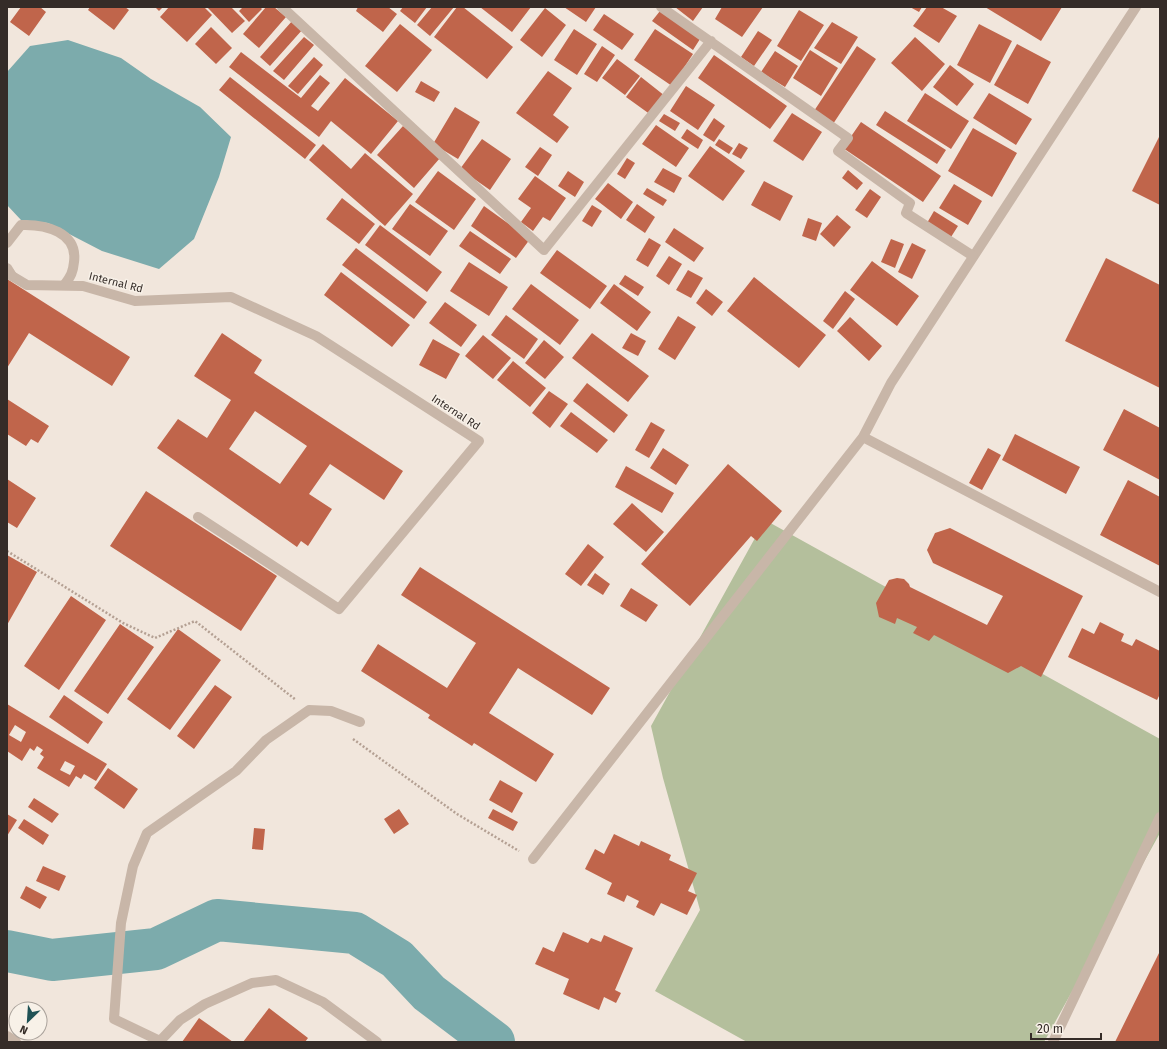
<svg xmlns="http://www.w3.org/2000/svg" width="1167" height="1049" font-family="'Fira Sans',sans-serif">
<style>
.green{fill:#b4bf9c}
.water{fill:#7cabac}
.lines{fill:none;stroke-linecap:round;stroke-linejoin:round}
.river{stroke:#7cabac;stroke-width:42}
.building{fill:#c0654b;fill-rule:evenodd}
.path{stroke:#b4a093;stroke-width:2.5;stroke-dasharray:2 2;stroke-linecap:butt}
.service{stroke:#c8b6a8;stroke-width:10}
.minor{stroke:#c8b6a8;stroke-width:10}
.labels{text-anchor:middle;stroke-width:3;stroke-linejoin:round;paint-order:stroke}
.street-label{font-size:11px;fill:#352c28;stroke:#f8f1e8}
</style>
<rect width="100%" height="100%" fill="#f1e6dc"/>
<path class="green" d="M765,520L1160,739V833L1044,1042H747L655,991L700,910L663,778L651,726Z"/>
<path class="water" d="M68,40L121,58L151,79L200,107L231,137L219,177L194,239L159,269L102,251L48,223L21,220L7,205V72L30,46Z"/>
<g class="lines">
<path class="river" d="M7,951L52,960L156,949L217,920L355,933L397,959L429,993L494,1042"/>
</g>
<path class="building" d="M21,7H40L46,12L29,36L10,22Z
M90,7H125L129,10L114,30L88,10Z
M155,7H163L159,11Z
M169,7H204L212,15L187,42L160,17Z
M207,7H231L245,21L232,33Z
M243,7H260L262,9L249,22L239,11Z
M266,7H274L286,17L259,48L243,34Z
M358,7H388L397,14L383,32L356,11Z
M403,7H427L415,23L400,11Z
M432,7H454L430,36L417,25Z
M457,7H463L513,47L487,79L434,37Z
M480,7H531L512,32Z
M564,7H596L586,22Z
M675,7H703L693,21Z
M722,7H763L742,37L715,19Z
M910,7H922L919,12Z
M927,7H941L957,16L939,43L913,26Z
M985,7H1062L1041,41Z
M545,8L566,25L542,57L520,40Z
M799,10L824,25L801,61L777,46Z
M660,11L700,39L693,50L652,21Z
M604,14L634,34L622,50L593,30Z
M293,20L303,29L270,66L260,57Z
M832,22L858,37L841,64L814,48Z
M400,24L432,50L397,92L365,66Z
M979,24L1012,41L990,83L957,65Z
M211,27L232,48L216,64L195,44Z
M574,29L597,44L577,75L554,60Z
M655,29L693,54L672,86L634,60Z
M758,31L772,40L754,66L741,57Z
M304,37L314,45L284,80L273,71Z
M915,37L945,64L922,91L891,63Z
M1017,44L1051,62L1028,104L994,85Z
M602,46L615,55L597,82L584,74Z
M857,46L876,59L833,124L814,111Z
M810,50L838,68L821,96L793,78Z
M775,51L798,66L785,87L761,72Z
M241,52L301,98L320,75L330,83L311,106L318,111L345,78L398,121L371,154L331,121L319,137L229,67Z
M714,55L787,106L770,129L698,78Z
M314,57L323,65L298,94L288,86Z
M617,59L640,76L625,95L602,78Z
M950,65L974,84L957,106L933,87Z
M548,71L572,88L553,115L569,127L557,143L516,113Z
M230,77L316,145L305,159L219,90Z
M641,77L665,96L651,115L626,97Z
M421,81L440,92L434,102L415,92Z
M686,86L715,105L698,130L670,111Z
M925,93L969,121L951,149L907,121Z
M989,93L1032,119L1016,145L973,118Z
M455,107L480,122L458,159L433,144Z
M885,111L946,150L937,164L876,125Z
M792,113L822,132L803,161L773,141Z
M664,114L680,123L675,131L659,121Z
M714,118L725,126L714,142L703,135Z
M861,122L941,176L923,202L843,148Z
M656,125L689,148L676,167L642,144Z
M403,126L440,158L414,188L377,155Z
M973,128L1017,153L992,197L948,171Z
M687,129L703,140L698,149L681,138Z
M1160,135V205L1132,191Z
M482,139L511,159L490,190L460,169Z
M719,139L733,148L729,154L715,145Z
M739,143L748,148L741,159L732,154Z
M323,144L351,169L365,153L413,194L385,226L309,160Z
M710,146L745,171L723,201L688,176Z
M540,147L552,155L538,176L525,167Z
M627,158L635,163L625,179L617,174Z
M663,168L682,178L674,193L654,182Z
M848,170L863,183L857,190L842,178Z
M438,171L476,199L454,230L415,202Z
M568,171L584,182L575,197L558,186Z
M535,176L566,198L550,221L543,217L533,231L521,222L531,208L518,199Z
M764,181L793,196L780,221L751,205Z
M608,183L633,202L621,219L595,199Z
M954,184L982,201L968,225L939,208Z
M647,188L667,200L663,206L643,194Z
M870,189L881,197L867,218L855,210Z
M342,198L375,224L359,244L326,219Z
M410,204L448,231L430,256L392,229Z
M637,204L655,217L645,233L626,220Z
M592,205L602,211L592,227L582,221Z
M484,206L530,239L516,258L471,226Z
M934,211L958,226L951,237L927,223Z
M837,215L851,227L834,247L820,234Z
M808,218L822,223L816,241L802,236Z
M380,225L442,272L427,292L365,245Z
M674,228L704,248L694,262L665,242Z
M470,231L511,259L500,274L459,246Z
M649,238L661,245L648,267L636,260Z
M891,239L904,244L895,268L881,262Z
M912,243L926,250L912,279L898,272Z
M356,248L427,302L414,319L342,265Z
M557,250L607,286L590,309L540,273Z
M669,256L682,264L669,285L656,276Z
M1106,258L1160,285V388L1065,341Z
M872,261L919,296L897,326L850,290Z
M469,262L508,287L489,316L450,291Z
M688,270L703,278L691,298L676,290Z
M341,272L410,325L392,347L324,295Z
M625,275L644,287L638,296L619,284Z
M754,277L826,335L799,368L727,311Z
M7,279L130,357L112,386L29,333L7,368Z
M531,284L579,320L560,345L512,309Z
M614,284L651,312L637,331L600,303Z
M706,289L723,302L712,316L696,303Z
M845,291L855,299L833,329L823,321Z
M445,302L477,325L461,347L429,323Z
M506,315L538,339L524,359L491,335Z
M678,316L696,327L675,360L658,349Z
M850,317L882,346L869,361L837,331Z
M222,333L262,360L254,373L403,471L384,500L330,464L309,494L332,509L308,546L301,541L297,547L157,448L178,419L207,438L231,400L194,376ZM255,411L307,446L280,484L229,449Z
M592,333L649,376L628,402L572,358Z
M631,333L646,341L638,356L622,348Z
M483,335L511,358L493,379L465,356Z
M433,339L460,354L446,379L419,365Z
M544,340L564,357L545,379L525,363Z
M513,361L546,388L530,407L497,380Z
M587,383L628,415L614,433L573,401Z
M549,391L568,404L550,428L532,413Z
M7,399L49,426L38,443L31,439L26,446L7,434Z
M1124,409L1160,428V480L1103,450Z
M571,412L608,440L597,453L560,426Z
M651,422L665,430L649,458L635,450Z
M1015,434L1080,467L1066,494L1002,460Z
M663,448L689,465L676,485L650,468Z
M988,448L1001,455L982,490L969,483Z
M728,464L782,511L757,541L751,536L690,606L641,564Z
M626,466L674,493L662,513L615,487Z
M7,479L36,498L17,528L7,522Z
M1128,480L1160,497V566L1100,535Z
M146,491L277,576L241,631L110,546Z
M632,503L664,532L646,552L613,524Z
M950,528L1083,596L1041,677L1021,666L1008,673L934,635L929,641L913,633L917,627L897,618L895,624L879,617L876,603L889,580L897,578L904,579L909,584L910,587L987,625L1003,596L933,563L927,550L935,533Z
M588,544L604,557L581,586L565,574Z
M7,555L37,572L7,625Z
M420,567L610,688L592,715L518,668L489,713L554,754L536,782L474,743L472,746L428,718L430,715L361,671L378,644L447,688L476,643L401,595Z
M595,573L610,584L603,595L587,585Z
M631,588L658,605L646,622L620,606Z
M71,596L106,620L59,690L24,666Z
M1100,622L1124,634L1121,641L1132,646L1136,639L1160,651V694L1157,700L1068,657L1082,628L1094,634Z
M120,624L154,647L108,714L74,691Z
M178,629L221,660L170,730L127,699Z
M215,685L232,697L194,749L177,736Z
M64,695L103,722L88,744L49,717Z
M7,704L107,764L96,781L84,774L81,779L76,776L69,787L37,768L44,757L40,754L43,750L37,746L34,751L30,748L22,761L7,751ZM15,725L26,732L21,742L9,735ZM65,761L75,766L70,775L60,770Z
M108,768L138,789L124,809L94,788Z
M500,780L523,793L512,813L489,800Z
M34,798L59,814L52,823L28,807Z
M399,809L409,824L394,834L384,819Z
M493,809L518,822L513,831L488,818Z
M7,814L17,820L7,836Z
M24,819L49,835L43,845L18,828Z
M254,828L265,829L263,850L252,849Z
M614,834L639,846L641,841L671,855L669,860L697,873L688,891L697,895L687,915L661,903L654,916L636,907L639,901L627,895L624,902L607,894L612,883L585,869L595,849L604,854Z
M43,866L66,876L59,891L36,881Z
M26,886L47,897L40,909L20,898Z
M563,932L588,943L591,938L601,942L604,935L633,948L615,990L621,993L616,1003L604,997L599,1010L563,994L569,979L535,964L543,947L554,952Z
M1160,951V1042H1115Z
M269,1008L308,1038L305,1042H243Z
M199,1018L233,1042H182Z"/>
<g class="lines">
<path class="path" d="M7,551L123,623L155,638L195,621L296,700
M353,739L457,814L519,851"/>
<path class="service" d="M7,243L21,225C45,224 78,232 74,262C73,272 71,276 65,284
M7,268L12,276L27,285L83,286L135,301L231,297L316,336L479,441L339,609L198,517
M863,437L1160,592
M533,859L863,437L891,383L1136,7
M1053,1042L1160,817"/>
<path class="minor" d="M282,7L544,250L711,41
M661,7L848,138L838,151L910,203L906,213L973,256
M7,270L12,276
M7,1036L16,1042
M160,1041L114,1019L121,923L133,866L147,833L236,771L266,740L309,710L331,711L360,722
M159,1042L180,1020L205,1004L252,983L276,980L323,1002L377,1042"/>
</g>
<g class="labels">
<g class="street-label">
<text transform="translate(116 282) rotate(14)" y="4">Internal Rd</text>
<text transform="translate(456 412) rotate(33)" y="4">Internal Rd</text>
</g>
</g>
<rect width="1167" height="1049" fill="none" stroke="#352c28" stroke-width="16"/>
<g transform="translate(28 1021) rotate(205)"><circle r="19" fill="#f8f1e8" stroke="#aaa29b"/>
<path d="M0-3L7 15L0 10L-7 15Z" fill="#205255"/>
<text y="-6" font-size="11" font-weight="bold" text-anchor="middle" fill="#352c28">N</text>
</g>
<path d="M1031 1033v6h70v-6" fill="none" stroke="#352c28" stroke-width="2"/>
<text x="1037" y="1033" font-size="12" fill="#352c28" stroke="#f8f1e8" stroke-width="3" paint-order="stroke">20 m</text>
</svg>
